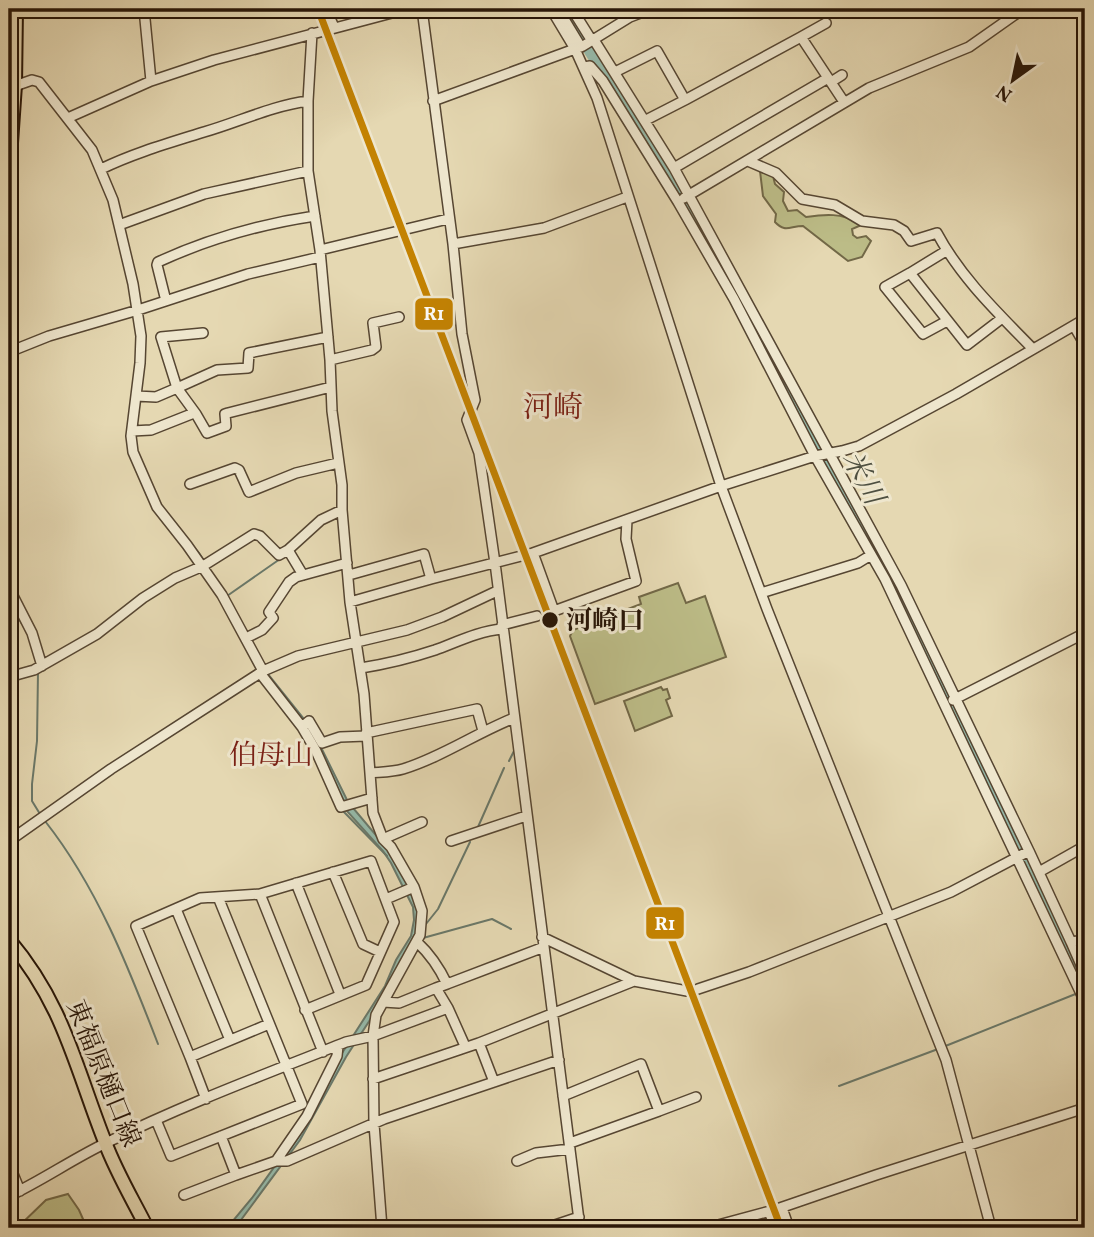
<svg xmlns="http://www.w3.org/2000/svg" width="1094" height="1237" font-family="Vollkorn,'Noto Serif JP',serif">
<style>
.green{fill:#bcbc87;stroke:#726847;stroke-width:2}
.water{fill:#96baaa;stroke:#6a7869;stroke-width:2}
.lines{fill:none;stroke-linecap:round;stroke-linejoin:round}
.stream{stroke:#6a7869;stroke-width:2}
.river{stroke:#96baaa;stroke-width:12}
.minor-casing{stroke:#564632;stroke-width:12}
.major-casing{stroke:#271507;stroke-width:16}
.minor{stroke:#eee6cd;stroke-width:9}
.major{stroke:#e5d8b2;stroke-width:12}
.rail-1-casing{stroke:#eee6cd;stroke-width:12}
.rail-1{stroke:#c38202;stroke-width:7}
.stop-dot{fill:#271507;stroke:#eee6cd;stroke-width:2.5}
.labels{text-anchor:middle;stroke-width:6;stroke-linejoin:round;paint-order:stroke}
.stop-label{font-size:26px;font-weight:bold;fill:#271507;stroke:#eee6cd;text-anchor:start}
.street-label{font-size:26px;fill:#271507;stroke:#eee6cd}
.water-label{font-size:28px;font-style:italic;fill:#4e4f40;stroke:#eee6cd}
.neighbourhood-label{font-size:28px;fill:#7a1f14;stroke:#eee6cd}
.quarter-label{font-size:30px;fill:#7a1f14;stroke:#eee6cd}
.line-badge{stroke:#eee6cd;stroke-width:2.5}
.badge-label{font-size:19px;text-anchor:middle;font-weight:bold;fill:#fff}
</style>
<rect width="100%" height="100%" fill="#e5d8b2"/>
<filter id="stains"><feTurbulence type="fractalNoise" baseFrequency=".00286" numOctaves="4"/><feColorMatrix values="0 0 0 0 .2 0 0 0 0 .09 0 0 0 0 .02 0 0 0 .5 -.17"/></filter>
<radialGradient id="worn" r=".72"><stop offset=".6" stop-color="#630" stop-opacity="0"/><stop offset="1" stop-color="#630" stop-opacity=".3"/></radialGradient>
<path class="green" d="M760,171L773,176L775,184L784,192L783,201L788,211L797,210L806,217C826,214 841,213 859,223V226L852,229L853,235L857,238L866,236L871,241L862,257L848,261L803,226C790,226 785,233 775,222L776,214L763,196Z
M678,583L686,603L705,596L726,657L595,704L570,636L573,630L641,604L639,597Z
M661,687L663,690L667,689L670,698L666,700L672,716L635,731L624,701Z
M68,1194L79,1210L87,1228H17L46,1200Z"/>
<path class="water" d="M162,510L199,553L219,584L267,673L312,729L348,802L391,853L415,893L419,907L418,932L379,1006L346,1057L300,1140L235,1228H227L252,1198L295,1138L337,1061L385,986L396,960L411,936L414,920L413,907L391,863L383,851L346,810L324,763L267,681L236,614Z"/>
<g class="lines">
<path class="stream" d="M227,596L280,559
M16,613L22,624
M38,672L37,741L32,784V801L40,814
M509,761L514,751
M343,811L387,856
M45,821C97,887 128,966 158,1044
M478,827L504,768
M426,924L438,909L470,842
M423,938L492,919L511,929
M943,1047L1078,993
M839,1086L938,1049"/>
<path class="river" d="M564,9L671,181L744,305L847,501L895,586L1085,988"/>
<g class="minor-casing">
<path id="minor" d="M144,9L151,81
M326,9L334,27
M422,9L453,244L462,334L475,400L467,420L479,453L495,563L580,1228
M551,9L575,49L597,98L721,486L767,609L946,1060L991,1228
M558,9L581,47
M572,9L592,41
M312,33L308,101V171L320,250L330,360L332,411L342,485V510L350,602L364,694L373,813L383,839L391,847L414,887L422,911L420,935L376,1015L373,1036L374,1124L382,1228
M801,37L826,23
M594,40L674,168L901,585L1029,851
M584,67L590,66L603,81L678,202L734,299L815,456L885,579L1085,1002
M615,72L657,51L685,100L646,120
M831,82L842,75
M12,87L32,80L39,82L92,150L113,200L133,284L141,336L140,363L131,436L133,452L157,507L187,545L222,595L263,671
M685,100L801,37L844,102
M433,101L583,46L630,17L651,9
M70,121V117L151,81L214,60L407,9
M748,161L776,173L802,199L835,205L862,221L894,225L904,231L911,241L937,233C961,278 998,313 1033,349
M674,168L828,78
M101,169C134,153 169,143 204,132C239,122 271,106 308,101
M684,198L869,88L969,47L1023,9
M119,225L204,194L308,171
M453,244L544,228L627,197
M320,250L448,219
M946,251L910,273L967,345L1001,319
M910,273L885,287L923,334L947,321
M166,301L157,265L158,262C208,239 261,224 315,216
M1074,326L1085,345
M328,337L249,353L248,368L217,370L177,388L196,414L207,433L226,426L225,414L228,413L331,387
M9,352L49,336L138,310L248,274L320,257
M330,360L372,350L376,347L373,323L399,317
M136,396L156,397L177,388L161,337L203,333
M132,431L151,430L194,413
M190,484L235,468L239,470L249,492L296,473L338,463
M533,553L554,611L636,581L626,539L627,520
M303,575L288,550L321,520L342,510
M349,575L424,554L431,579L350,602
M431,579L533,553L721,486L815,456L842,451L859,446L956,394L1085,319
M9,588L32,633L42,666
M761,593L858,563L871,555
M502,625L537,616
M246,638L262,630L273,618L269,612L289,582L296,577L347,563
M361,668C386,664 411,658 435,650C457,642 479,631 502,629
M260,673L302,727L316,751L341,807L372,798
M9,677L34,670L97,634L143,598L175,578L203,566L254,534L260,536L279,555L288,550
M953,700L1085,633
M302,727L309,721L322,743L340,737L366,736
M366,733L477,709L483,731
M370,773C381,772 393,772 403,769C442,757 476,733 514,718
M383,839L422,822
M9,841L111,769L263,671L298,656L407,630L442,617L497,591
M451,841L526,816
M333,872L363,944L380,952
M1039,872L1085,846
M296,883L340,994
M260,894L323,1052
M386,899L414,887
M176,909L230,1040
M542,937L634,981L687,991
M417,942C431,955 439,967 447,984L436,988L448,1008
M1071,942L1085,974
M447,984L544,947
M698,989L749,972L951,892L1029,851L1071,942L1085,940
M383,1002L399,1003L436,988
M269,1024L190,1057L136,926L200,898L260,894L371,861L394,922L366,985L305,1010
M190,1057L206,1099
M559,1060L494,1082L479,1043L634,981
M373,1079L479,1043
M563,1096L641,1064L659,1111L570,1143
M659,1111L696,1097
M156,1120L171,1156L302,1104L218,897
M276,1161H287L384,1119L494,1082
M517,1161L536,1153L570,1149
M9,1164L20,1191
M236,1175L276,1161L307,1116L337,1056L338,1046
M184,1195L236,1175L221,1136
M9,1196C43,1180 74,1158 108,1142C185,1104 266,1074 346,1042L373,1036L448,1008L465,1046
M782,1208L789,1228
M769,1212L776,1228
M546,1228L579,1217
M707,1228L774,1210L876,1175L1085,1108"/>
</g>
<g class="major-casing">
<path id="major" d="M9,172L15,85L16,9
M9,940C64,1005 75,1066 105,1142C116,1172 133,1200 147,1228"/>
</g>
<use href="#minor" class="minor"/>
<use href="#major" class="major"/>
<g class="rail-1-casing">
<path id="rail-1" d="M318,9L781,1228"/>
</g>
<use href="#rail-1" class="rail-1"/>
</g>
<circle class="stop-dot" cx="550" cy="620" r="9"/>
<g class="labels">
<g class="stop-label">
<text x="566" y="629">河崎口</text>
</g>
<g class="street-label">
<text transform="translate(104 1073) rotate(68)" y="9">東福原樋口線</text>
</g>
<g class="water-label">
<text transform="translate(864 477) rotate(62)" y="10">米川</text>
</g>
<g class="neighbourhood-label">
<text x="271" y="764">伯母山</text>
</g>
<g class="quarter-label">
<text x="553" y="417">河崎</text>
</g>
</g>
<g class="line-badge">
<rect x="414" y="297" width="40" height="34" rx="7" fill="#c38202"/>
<rect x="645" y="906" width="40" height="34" rx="7" fill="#c38202"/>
</g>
<g class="badge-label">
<text x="434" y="320">R1</text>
<text x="665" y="930">R1</text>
</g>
<rect width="1094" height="1237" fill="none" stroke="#e5d8b2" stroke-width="35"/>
<rect x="10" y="10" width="1073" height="1216" fill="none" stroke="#271507" stroke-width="3.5"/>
<rect x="18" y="18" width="1059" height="1202" fill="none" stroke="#271507" stroke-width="2"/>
<g transform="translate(1013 80) rotate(213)" stroke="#eee6cd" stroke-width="5" paint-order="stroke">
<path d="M0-5L12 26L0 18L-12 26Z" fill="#271507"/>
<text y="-10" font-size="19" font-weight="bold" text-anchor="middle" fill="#271507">N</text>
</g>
<rect width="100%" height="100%" filter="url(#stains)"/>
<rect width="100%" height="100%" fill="url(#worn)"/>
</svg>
